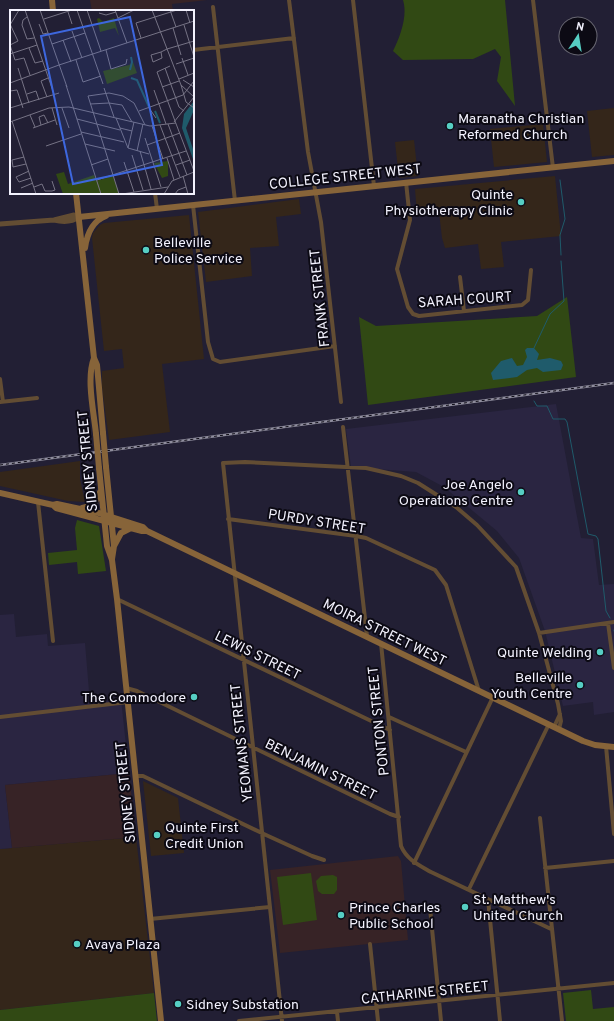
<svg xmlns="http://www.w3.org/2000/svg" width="614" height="1021" font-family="Overpass,sans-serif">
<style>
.commercial{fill:#34261a}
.built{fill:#2a2541}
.education{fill:#372326}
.green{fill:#314914}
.water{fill:#1f5b6b}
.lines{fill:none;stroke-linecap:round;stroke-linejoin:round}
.stream{stroke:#1f5b6b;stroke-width:1}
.minor{stroke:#634d33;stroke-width:4}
.tertiary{stroke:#634d33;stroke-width:5}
.secondary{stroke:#876439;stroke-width:6}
.rail-casing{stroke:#8f8d9d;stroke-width:2.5}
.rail{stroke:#0c0a14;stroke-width:1;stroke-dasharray:3;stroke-linecap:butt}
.secondary-bridge{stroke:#876439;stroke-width:6}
.poi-dot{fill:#56cec3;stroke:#0c0a14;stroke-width:1.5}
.labels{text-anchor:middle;stroke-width:4;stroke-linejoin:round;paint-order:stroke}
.poi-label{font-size:14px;fill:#f3f2fe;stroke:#0c0a14;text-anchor:start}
.street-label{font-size:14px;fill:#f3f2fe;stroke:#0c0a14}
.inset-river{fill:none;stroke:#1f5b6b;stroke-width:2}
.inset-road{fill:none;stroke:#767385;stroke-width:1}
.view{fill:#3d67de;fill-opacity:0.15;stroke:#3d67de;stroke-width:2}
.inset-edge{fill:none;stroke:#f3f2fe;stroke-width:2}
</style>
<rect width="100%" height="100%" fill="#221f34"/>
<path class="commercial" d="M614,108V155L592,157L587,111Z
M543,124L547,162L494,167L490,129Z
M414,140L418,176L399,178L395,142Z
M555,176L561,236L501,242L504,267L481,269L478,244L445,248L442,238L439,212L417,214L415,189Z
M299,199L301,214L276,217L279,246L250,248L252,276L206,282L198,212Z
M189,215L204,359L162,364L170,432L109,440L102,387V371L124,368L122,349L104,351L92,238L93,233L100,225L104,223Z
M80,461V479L85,502L68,501L0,486V472Z
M143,781L178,798L184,853L151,856Z
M136,837L154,993L0,1010V849Z"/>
<path class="built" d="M556,404L581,538L593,539L599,585L614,584V712L594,715L593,702L563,706L545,631L519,558L497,531L444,487L416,472L351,467L346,429Z
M14,614L16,637L47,634L48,646L85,643L90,703L121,699L129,773L5,785L12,848L0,849V615Z"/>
<path class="education" d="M90,0H207L172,4L173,11H92Z
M129,773L136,837L12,848L5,785Z
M398,856L401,861L408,940L280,953L270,870Z"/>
<path class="green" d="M403,0H505L515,106L497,81L501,57L495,49L473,59L403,60L393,51C400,37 408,16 403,0Z
M567,297L576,377L368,405L359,317L376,326L537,316Z
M77,520L99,526L106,571L78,574L77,562L49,565L48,553L77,550L75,528Z
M311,873L317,920L283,925L277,877Z
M333,875L337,877V890L334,894H322L318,891L316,881L321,876Z
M591,990L593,1009L614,1007V1021H566L563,993Z
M154,993L157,1021H0V1010Z"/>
<path class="water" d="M527,348H534L539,354L537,360L550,358L561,361L563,365L561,370L543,372L537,368L527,370L517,377L493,380L491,373L501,361L512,358L517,366L523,365L527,357L525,350Z"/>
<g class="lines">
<path class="stream" d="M560,180L565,219L560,235L561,255
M534,348L550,314L564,301L561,261
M534,401L537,406H547L553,419H565L567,422L588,534L596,536L598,539L606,611L610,618
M614,630V631"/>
<path class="minor" d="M289,0L308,152L321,222L341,402
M353,0L374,186
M533,0L553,168
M213,7L235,201
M193,50L294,38
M406,182L410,220L397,269L408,307L413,314L419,316L522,305L528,300L531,270
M155,193L157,209
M193,205L208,342L213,359L220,362L335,346
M460,277L464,311
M0,379L3,402
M0,402L37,398
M343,427L367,636
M38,502L53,641
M228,519L356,536L366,538L435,570L446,585L479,691
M117,599L390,730
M608,623L614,668
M539,633L614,622
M381,643L401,846C407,860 419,865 431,872L551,929
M126,688L137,691L390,814L399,817
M0,717L128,702
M389,717L466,752
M554,727L560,714
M606,746L614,834
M135,776H143L266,835L312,856L324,860
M540,818L562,1021
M414,863L493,697
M545,868L614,861
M469,889L549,724
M488,899L500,1021
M430,908L441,1021
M150,919L270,907
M370,944L378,1021
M337,1012L338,1021
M239,1021L614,983
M282,1021L223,463L245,462L366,468L401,476L418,483L456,507L477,525L516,567L539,633L558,704L561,721L559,729"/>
<path class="tertiary" d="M54,220C62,222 72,222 79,217
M0,224L54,220L74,215L79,217"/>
<path class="secondary" d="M52,0L53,11
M76,193L94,358L97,365L103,433
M79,217L614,161
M85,248C87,234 92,221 106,216
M94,358C86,378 94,413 96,434
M106,467L114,546L112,559
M99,468L107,546L112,560L117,599L161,1021
M0,493L53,505L56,508L142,531H147
M53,505L57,504L99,513L143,527L147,531L583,741L595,745L614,747
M82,508C92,506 97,502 100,492
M114,546L121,533L131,528"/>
<g class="rail-casing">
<path id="rail" d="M0,465L614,383"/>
</g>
<use href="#rail" class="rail"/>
<path class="secondary-bridge" d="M103,433L106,467
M96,434L99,468"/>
</g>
<g class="poi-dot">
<circle cx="450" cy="126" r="4"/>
<circle cx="521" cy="202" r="4"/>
<circle cx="146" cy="250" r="4"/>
<circle cx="521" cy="492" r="4"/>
<circle cx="600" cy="652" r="4"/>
<circle cx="580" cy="685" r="4"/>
<circle cx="194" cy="697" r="4"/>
<circle cx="157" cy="835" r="4"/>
<circle cx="465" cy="907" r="4"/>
<circle cx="341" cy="915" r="4"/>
<circle cx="77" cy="944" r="4"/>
<circle cx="178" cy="1004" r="4"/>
</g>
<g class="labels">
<g class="poi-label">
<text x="458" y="123">Maranatha Christian<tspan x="458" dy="16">Reformed Church</tspan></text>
<text x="513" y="199" text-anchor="end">Quinte<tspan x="513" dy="16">Physiotherapy Clinic</tspan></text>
<text x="154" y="247">Belleville<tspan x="154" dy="16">Police Service</tspan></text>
<text x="513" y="489" text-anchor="end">Joe Angelo<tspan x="513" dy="16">Operations Centre</tspan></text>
<text x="592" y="657" text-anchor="end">Quinte Welding</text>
<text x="572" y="682" text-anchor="end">Belleville<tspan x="572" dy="16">Youth Centre</tspan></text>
<text x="186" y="702" text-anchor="end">The Commodore</text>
<text x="165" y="832">Quinte First<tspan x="165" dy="16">Credit Union</tspan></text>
<text x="473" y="904">St. Matthew's<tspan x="473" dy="16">United Church</tspan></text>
<text x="349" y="912">Prince Charles<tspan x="349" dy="16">Public School</tspan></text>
<text x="85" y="949">Avaya Plaza</text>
<text x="186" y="1009">Sidney Substation</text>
</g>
<g class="street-label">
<text transform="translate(345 176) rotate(-6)" y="5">COLLEGE STREET WEST</text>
<text transform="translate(319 298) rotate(-96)" y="5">FRANK STREET</text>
<text transform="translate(465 299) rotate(-4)" y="5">SARAH COURT</text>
<text transform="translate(87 461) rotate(-96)" y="5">SIDNEY STREET</text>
<text transform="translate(317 521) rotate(9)" y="5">PURDY STREET</text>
<text transform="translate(385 632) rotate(26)" y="5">MOIRA STREET WEST</text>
<text transform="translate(258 655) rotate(26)" y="5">LEWIS STREET</text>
<text transform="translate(378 721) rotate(-96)" y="5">PONTON STREET</text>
<text transform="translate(241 743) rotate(-96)" y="5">YEOMANS STREET</text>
<text transform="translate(321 769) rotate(26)" y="5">BENJAMIN STREET</text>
<text transform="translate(125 792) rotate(-96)" y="5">SIDNEY STREET</text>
<text transform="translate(425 992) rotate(-6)" y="5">CATHARINE STREET</text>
</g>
</g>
<g transform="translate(10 10)">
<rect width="184" height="184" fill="#221f34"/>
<path d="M89,8L93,12L104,8L109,26L105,18L90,22L87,9ZM123,52L127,63L97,74L93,61L119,55ZM158,151V166L152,168L144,153ZM54,162L58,174L84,165L86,171L103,166L109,183L53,184L46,164Z" fill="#314914"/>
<path d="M184,91V100L176,118L184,142V152L172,118L174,104Z" fill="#1f5b6b"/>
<path class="inset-river" d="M120,60L122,52L121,47M121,68L127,70L139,97M145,101L150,113"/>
<path class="inset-road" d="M15,0L44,84M30,0L57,77M67,0L93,74M77,0L91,41M105,0L117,33M142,0L171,75L184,87M160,0L166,17M176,0L180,13M58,2L62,14M89,3L96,5L106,2M17,7L13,10L12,15L17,29L24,28M108,8L124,0M34,9L62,0M0,14L8,31L0,35M29,14L33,24L38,23M0,15L9,0M174,15L184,47M163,18L171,45M62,21L72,48M131,28L126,13L167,0M53,30L61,52M42,34L75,23M0,35L5,50L14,48L20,65M19,38L25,53L33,51M96,40L101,59L116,54L117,49M151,42L152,48L143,52L141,45L151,42L157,39L184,31M0,44L27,35M172,48L178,65M66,50L73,72L91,66M166,54L184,48M49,55L184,11M160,56L147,62L165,111M8,58L19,93M155,58L169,97L174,101M169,69L184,63M173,70L184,77M0,73L49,55M56,75L91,184M171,75L176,92L184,98M152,77L169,71M94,78L104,107M144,80L156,114M0,81L7,80L13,98M17,84L26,81L29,90M37,87L31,71L38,68M80,94L99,93L112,95L122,112M0,98L49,83M42,98L47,115M52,98L59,118M139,98L146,108M129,101L173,85L184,71M20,105L25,117M106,108L118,138M67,109L110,120M2,111L26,184M165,111L184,161M0,112L39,98L59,97L140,116L166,113M164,112L184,87M158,114L177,165M31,115L29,107L34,105L38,113M150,115L170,167M142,116L153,149M23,118L45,110M110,118L122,121M71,122L114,132M135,128L151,177M75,134L105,141M137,135L170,123M36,136L71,124M118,138L124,112M118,138L139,144M127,141L133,114M130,141L141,179M122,145L133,180M14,147L2,150L3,157L16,154M157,148L164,170M114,152L124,182M81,155L98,149M166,155L180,150M19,161L6,167L9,172L21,168M173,166L178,184M87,170L176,141M24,177L32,174L35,181H42M11,178L23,173M42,181L45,180L42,171M109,184L78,86L99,83L113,86L124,93L135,115M112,184L158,177M154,184L162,171L184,162M165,184L168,180L176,177"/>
<path class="view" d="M120,7L152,155L63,174L31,26Z"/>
<rect width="184" height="184" class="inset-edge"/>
</g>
<g transform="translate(578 36) rotate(12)"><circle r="19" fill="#0c0a14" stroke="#686772"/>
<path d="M0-3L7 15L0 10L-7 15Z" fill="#56cec3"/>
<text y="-6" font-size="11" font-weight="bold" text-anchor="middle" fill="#f3f2fe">N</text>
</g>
</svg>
